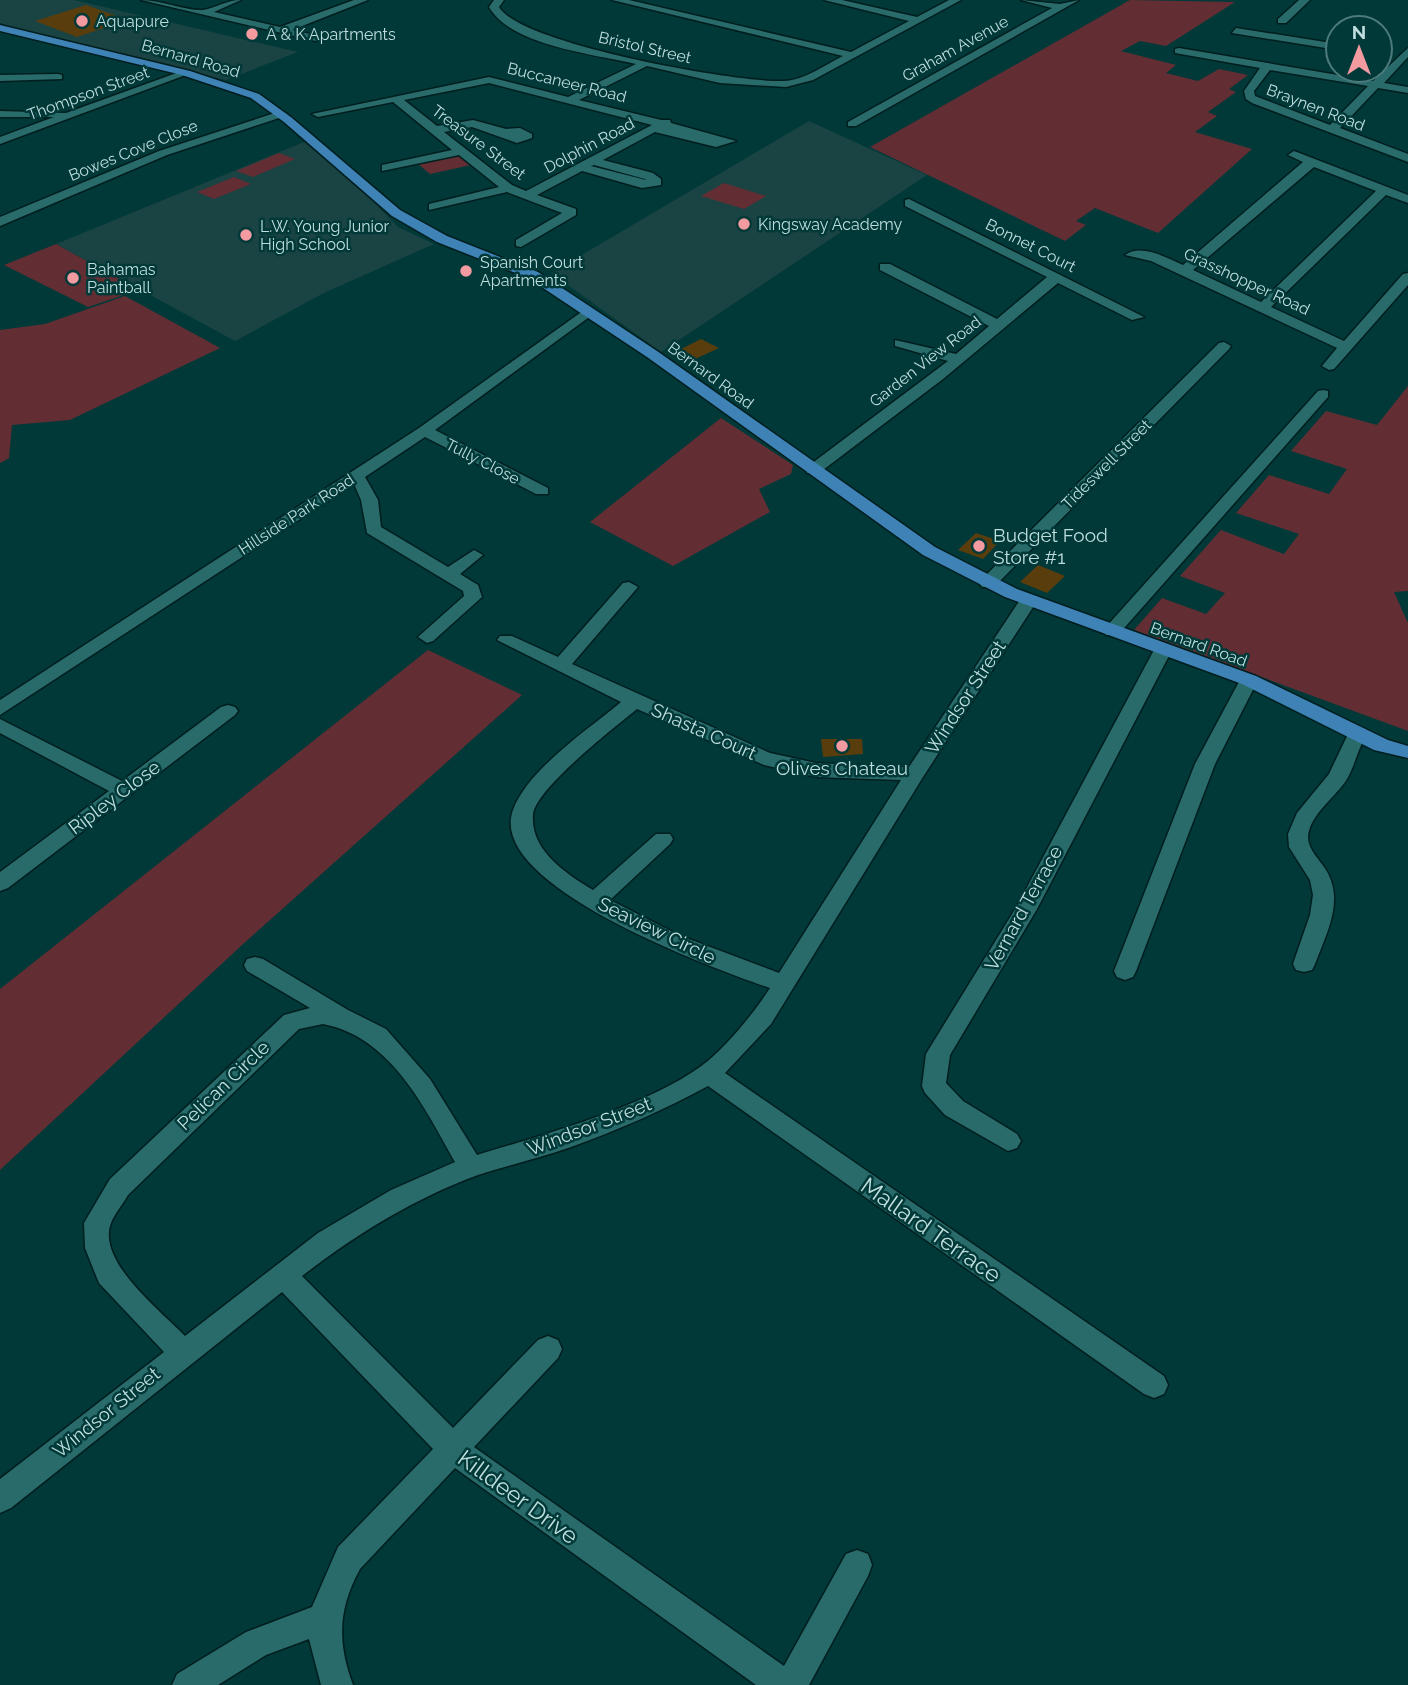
<svg xmlns="http://www.w3.org/2000/svg" width="1408" height="1685" font-family="Raleway,sans-serif">
<style>
.built{fill:#1a4343}
.green{fill:#622e34}
.building{fill:#5a3d0d}
.lines{fill:none;stroke-linecap:round;stroke-linejoin:round}
.minor-casing{stroke:#001e1e;stroke-width:3}
.major-casing{stroke:#001e1e;stroke-width:3}
.minor{fill:#296b6a;fill-rule:evenodd}
.major{fill:#3e82b6;fill-rule:evenodd}
.poi-dot{fill:#f49aa1;stroke:#013939;stroke-width:2.5}
.labels{text-anchor:middle;stroke-width:5;stroke-linejoin:round;paint-order:stroke}
.far-poi-label{font-size:16px;fill:#bedddd;stroke:#013939;text-anchor:start}
.far-street-label{font-size:16px;fill:#bedddd;stroke:#013939}
.poi-label{font-size:19px;fill:#bedddd;stroke:#013939;text-anchor:start}
.street-label{font-size:19px;fill:#bedddd;stroke:#013939}
.near-street-label{font-size:23px;fill:#bedddd;stroke:#013939}
</style>
<rect width="100%" height="100%" fill="#013939"/>
<path class="built" d="M0,0H74L298,52L226,80L14,29L0,23Z
M809,121L927,175L661,352L551,273Z
M304,142L362,190L398,227L434,244L324,293L235,341L56,244Z"/>
<path class="green" d="M1130,0L1235,2L1166,46L1140,41L1121,51L1176,65L1166,73L1198,81L1219,69L1248,75L1229,89L1236,92L1208,112L1217,116L1195,132L1252,149L1158,233L1095,208L1076,221L1086,225L1065,241L870,147Z
M279,153L295,159L253,177L236,171Z
M458,155L471,165L430,174L418,164Z
M234,177L251,184L214,199L197,192Z
M724,183L766,196L744,209L701,196Z
M56,244L139,290L88,307L4,265Z
M125,296L220,348L70,420L12,425L9,458L0,463V330L45,324Z
M1408,386V591L1394,592L1408,623V731L1134,630L1162,598L1206,614L1225,593L1180,576L1221,530L1284,554L1299,534L1236,513L1269,475L1329,494L1347,469L1291,451L1326,411L1377,425Z
M721,418L793,465L791,474L759,489L770,512L673,566L590,522Z
M428,650L522,695L242,945L0,1170V989Z"/>
<path class="building" d="M86,5L128,20L77,37L35,21Z
M701,339L719,348L693,360L675,352Z
M976,533L1000,541L983,559L958,550Z
M1038,565L1065,576L1047,593L1020,582Z
M821,739H862L863,754L823,757Z"/>
<g class="lines">
<g class="minor-casing">
<path id="minor" d="M141,0C161,0 186,11 203,10C216,8 226,0 241,0L214,12L280,27L354,0H368L292,30L324,37V41L320,42Z
M494,0H504L499,7C520,44 738,83 784,81C805,80 825,65 843,56L612,0H629L851,52L909,21L824,0H842L917,17L949,0H961L813,80L786,87L720,83L647,66L579,100L661,120H670L671,123L736,141L716,147L655,132L603,160L653,173L661,179V185L642,188L582,171L537,195L576,209V215L521,247L516,246V240L562,213L507,192L429,210V204L499,187L459,155L382,171V165L452,150L393,102L318,117L312,114L489,77L568,97L636,64C595,54 511,46 489,7ZM489,83L652,125L526,191L512,185L444,132L472,127L517,143L532,138V134L520,128L506,129L473,120L437,126L404,100ZM594,165L645,179L646,180L591,166Z
M1021,0L1060,4L1079,0L856,126H848V122L1052,8Z
M1299,0H1310L1286,23H1278V19Z
M1236,28L1338,44V50L1232,33Z
M1179,48L1373,81L1408,48V57L1384,83L1408,87V93L1378,88L1340,128L1408,154V162L1252,103L1246,99L1244,91L1260,68L1175,53V49ZM1270,70L1368,86L1330,125L1255,96L1254,91Z
M182,71L191,73L0,144V137L54,117H0V111L66,113Z
M58,74L62,75V79L0,81V75Z
M281,111L287,114L285,116L167,155L0,226V217L159,151Z
M1294,151L1408,195V203L1386,195L1271,307L1344,341L1403,274L1408,273V285L1334,369L1329,370L1322,366L1337,348L1151,261L1125,255C1141,243 1167,258 1183,265L1303,162L1288,155ZM1314,167L1376,191L1261,302L1193,270Z
M909,199L1144,317L1132,320L1058,283L943,379L819,473H807V467L948,361L895,346V340L956,354L989,326L880,270V264H890L997,319L1047,277L905,206V200Z
M587,308L592,309V315L435,430L548,488V494H536L425,437L365,477L378,500L381,527L448,567L474,550L483,555L460,574L478,585L482,597L433,641L427,643L418,637L464,596L463,591L367,533L361,500L354,484L0,715V700L419,428Z
M1224,342L1231,346L1229,349L994,587H982L979,583L982,579L1219,343Z
M1323,390L1328,391V397L1118,635H1106L1103,631L1106,627L1318,391Z
M629,582L638,587L572,664L770,753L816,763L909,767L1022,597H1034L1037,601L923,777L771,1024L725,1073L1164,1376L1168,1385L1164,1394L1154,1398L1144,1394L708,1086C664,1110 618,1130 571,1147C540,1158 509,1165 478,1175C415,1198 355,1235 302,1276L453,1428L538,1340L548,1336L558,1340L562,1349L558,1358L474,1447L784,1666L846,1554L857,1550L868,1554L872,1565L868,1576L809,1685H756L455,1468L360,1569C338,1609 337,1642 353,1685H321L309,1639L266,1655L218,1685H172L177,1674L246,1632L312,1607L338,1547L433,1449L282,1292L11,1508L0,1513V1479L164,1352L99,1283L85,1248L84,1223L110,1179L284,1015L310,1008L247,971L244,965L247,959L255,957L263,959L348,1010L386,1029L430,1079L477,1155C543,1135 644,1107 700,1067C725,1049 753,1014 770,988C718,970 485,886 513,810C528,769 589,729 621,702L497,640L500,636H512L558,657L623,583ZM637,709L764,765L816,777L901,780L779,973L681,936L610,900L670,844L673,839L670,834H656L593,890C566,874 530,850 533,815C534,790 615,727 637,709ZM323,1024C391,1037 424,1107 455,1162L391,1190L318,1233L185,1336C161,1311 96,1261 111,1223C115,1213 123,1204 128,1195L299,1029Z
M1163,644L1172,650L1037,909L950,1055L946,1083L963,1101L1017,1134L1021,1141L1017,1148L1008,1151L945,1115L925,1093L922,1086L926,1054L1017,906L1154,650Z
M1249,674L1258,680L1215,764L1136,971L1133,977L1125,980L1117,977L1114,971L1195,764L1240,680Z
M228,705L235,707L238,711L235,715L8,888L0,891V872L109,791L0,733V719L122,781L221,707Z
M1357,728L1367,734C1358,748 1355,765 1347,779C1336,797 1309,815 1308,837C1308,850 1320,860 1326,870C1345,901 1326,934 1315,964L1312,970L1304,972L1296,970L1293,964L1310,915L1313,895L1310,880L1289,847L1288,834L1297,813L1329,774L1350,730Z"/>
</g>
<g class="major-casing">
<path id="major" d="M0,25L190,71L259,94L292,118L400,210L447,236L538,272L657,351L935,547L1017,589L1256,676L1388,740L1408,746V758L1374,750L1242,684L1005,597L923,555L647,357L528,278L437,242L392,216L284,122L251,98L182,75L0,31Z"/>
</g>
<use href="#minor" class="minor"/>
<use href="#major" class="major"/>
</g>
<g class="poi-dot">
<circle cx="82" cy="21" r="7"/>
<circle cx="252" cy="34" r="7"/>
<circle cx="744" cy="224" r="7"/>
<circle cx="246" cy="235" r="7"/>
<circle cx="466" cy="271" r="7"/>
<circle cx="73" cy="278" r="7"/>
<circle cx="979" cy="546" r="7"/>
<circle cx="842" cy="746" r="7"/>
</g>
<g class="labels">
<g class="far-poi-label">
<text x="96" y="27">Aquapure</text>
<text x="266" y="40">A &amp; K Apartments</text>
<text x="758" y="230">Kingsway Academy</text>
<text x="260" y="232">L.W. Young Junior<tspan x="260" dy="18">High School</tspan></text>
<text x="480" y="268">Spanish Court<tspan x="480" dy="18">Apartments</tspan></text>
<text x="87" y="275">Bahamas<tspan x="87" dy="18">Paintball</tspan></text>
</g>
<g class="far-street-label">
<text transform="translate(645 47) rotate(13)" y="6">Bristol Street</text>
<text transform="translate(955 48) rotate(-29)" y="6">Graham Avenue</text>
<text transform="translate(191 58) rotate(16)" y="6">Bernard Road</text>
<text transform="translate(567 82) rotate(14)" y="6">Buccaneer Road</text>
<text transform="translate(88 93) rotate(-20)" y="6">Thompson Street</text>
<text transform="translate(1316 107) rotate(21)" y="6">Braynen Road</text>
<text transform="translate(479 142) rotate(37)" y="6">Treasure Street</text>
<text transform="translate(589 145) rotate(-28)" y="6">Dolphin Road</text>
<text transform="translate(133 150) rotate(-22)" y="6">Bowes Cove Close</text>
<text transform="translate(1031 245) rotate(27)" y="6">Bonnet Court</text>
<text transform="translate(1247 281) rotate(25)" y="6">Grasshopper Road</text>
<text transform="translate(925 361) rotate(-38)" y="6">Garden View Road</text>
<text transform="translate(711 375) rotate(36)" y="6">Bernard Road</text>
<text transform="translate(483 461) rotate(27)" y="6">Tully Close</text>
<text transform="translate(1106 464) rotate(-45)" y="6">Tideswell Street</text>
<text transform="translate(296 514) rotate(-33)" y="6">Hillside Park Road</text>
<text transform="translate(1199 644) rotate(20)" y="6">Bernard Road</text>
</g>
<g class="poi-label">
<text x="993" y="542">Budget Food<tspan x="993" dy="22">Store #1</tspan></text>
<text x="842" y="775" text-anchor="middle">Olives Chateau</text>
</g>
<g class="street-label">
<text transform="translate(965 697) rotate(-57)" y="7">Windsor Street</text>
<text transform="translate(704 731) rotate(24)" y="7">Shasta Court</text>
<text transform="translate(114 797) rotate(-37)" y="7">Ripley Close</text>
<text transform="translate(1023 908) rotate(-61)" y="7">Vernard Terrace</text>
<text transform="translate(657 930) rotate(26)" y="7">Seaview Circle</text>
<text transform="translate(223 1085) rotate(-44)" y="7">Pelican Circle</text>
<text transform="translate(589 1126) rotate(-21)" y="7">Windsor Street</text>
<text transform="translate(106 1412) rotate(-39)" y="7">Windsor Street</text>
</g>
<g class="near-street-label">
<text transform="translate(931 1230) rotate(35)" y="8">Mallard Terrace</text>
<text transform="translate(518 1497) rotate(36)" y="8">Killdeer Drive</text>
</g>
</g>
<g transform="translate(1359 49)"><circle r="33" fill="#013939" stroke="#4d7b7b" stroke-width="2"/>
<path d="M0-5L12 26L0 18L-12 26Z" fill="#f49aa1"/>
<text y="-10" font-size="19" font-weight="bold" text-anchor="middle" fill="#bedddd">N</text>
</g>
</svg>
